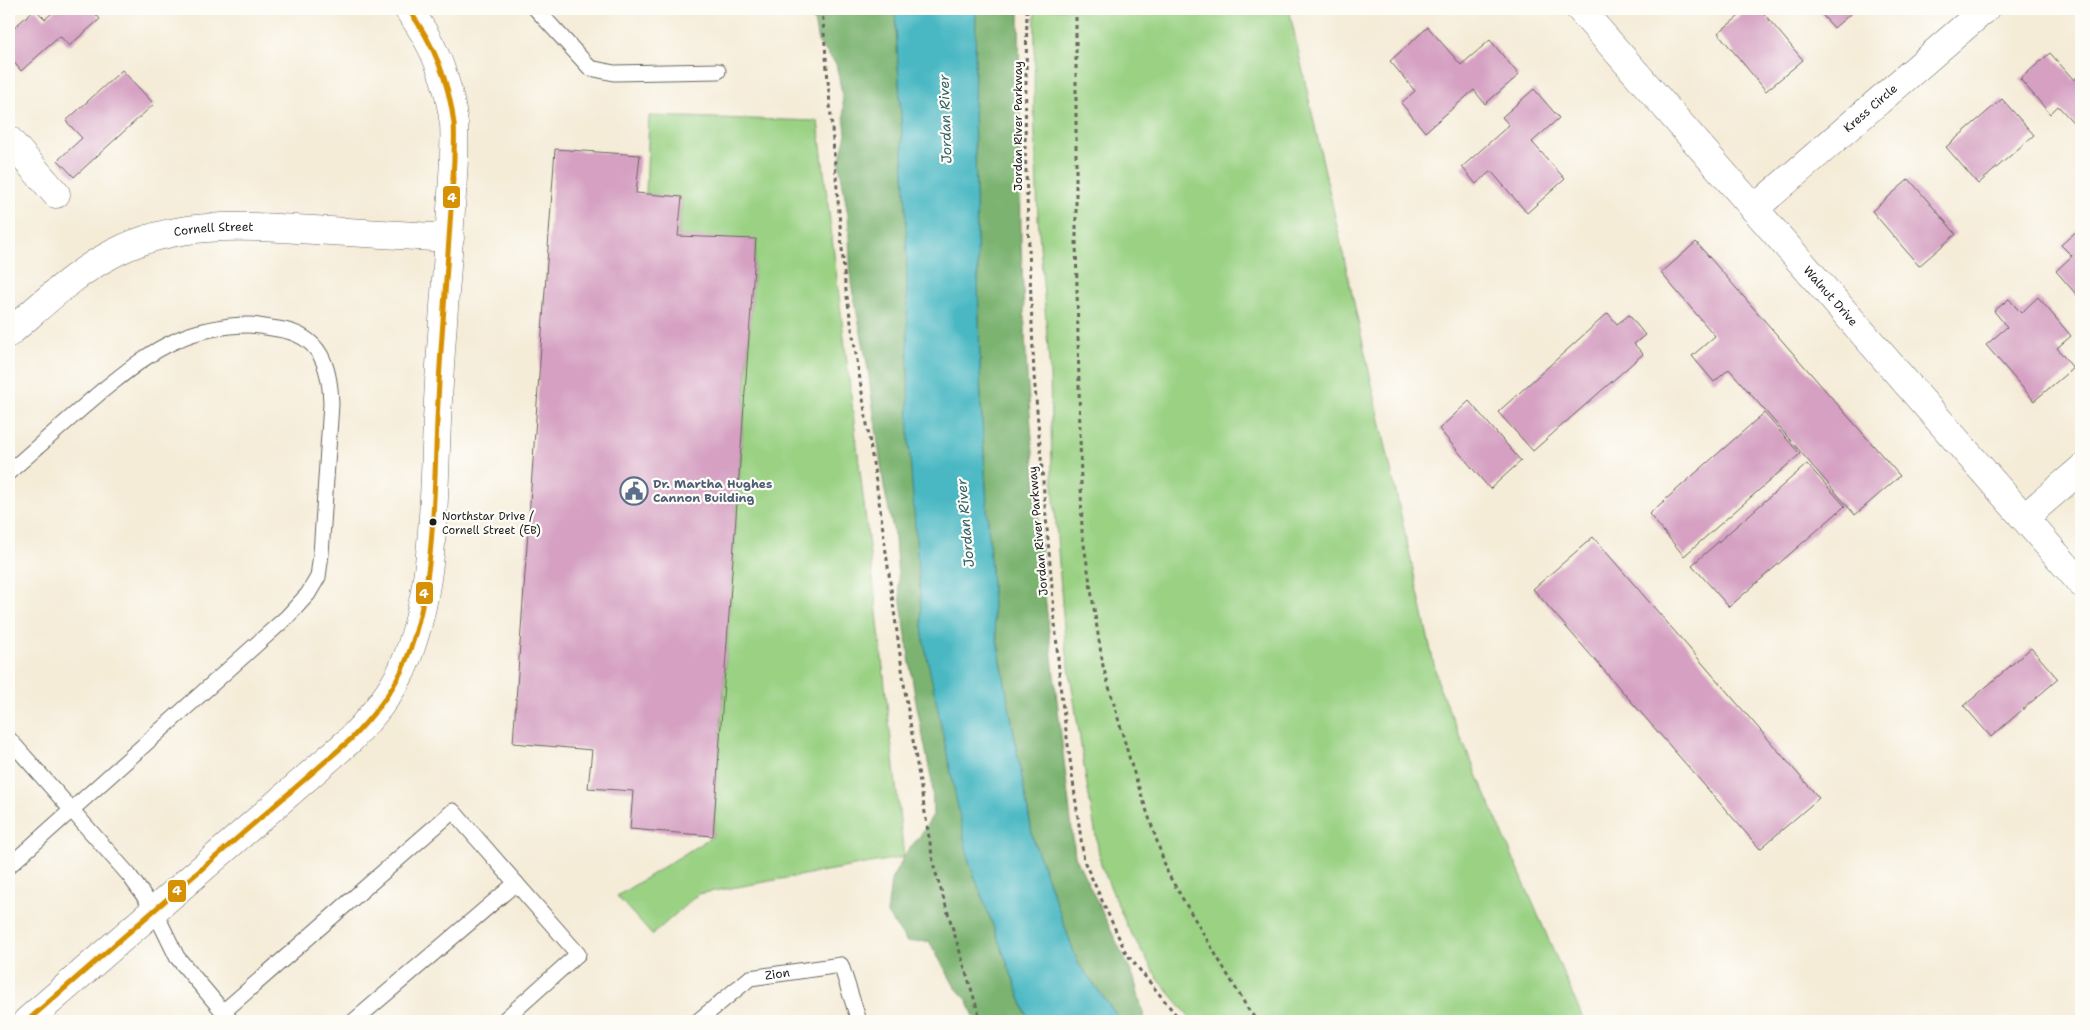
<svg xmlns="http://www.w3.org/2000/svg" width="2090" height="1030" font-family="'Shantell Sans',sans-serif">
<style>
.green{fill:#9ad183;stroke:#5b7650}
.forest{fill:#7bb371;stroke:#4c6846}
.water{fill:#4ab8c3;stroke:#336a70}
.building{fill:#d5a0c2}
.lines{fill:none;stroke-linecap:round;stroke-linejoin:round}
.service-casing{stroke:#68655e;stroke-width:17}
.minor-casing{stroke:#68655e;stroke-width:29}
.path{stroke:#68655e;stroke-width:3;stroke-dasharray:4 4;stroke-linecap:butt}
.service{stroke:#fff;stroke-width:15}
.minor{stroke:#fff;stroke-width:28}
.bus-1-casing{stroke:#fdfcf7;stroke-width:9}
.bus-1{stroke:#d69104;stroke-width:5}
.bus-dot{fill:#1c1c1c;stroke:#fdfcf7;stroke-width:2}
.labels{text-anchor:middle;stroke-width:4.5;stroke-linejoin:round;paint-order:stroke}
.bus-label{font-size:11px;fill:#1c1c1c;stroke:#fdfcf7;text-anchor:start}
.street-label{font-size:12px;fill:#1c1c1c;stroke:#fdfcf7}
.service-label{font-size:12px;font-weight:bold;fill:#4e5e75;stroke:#fdfcf7;text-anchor:start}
.water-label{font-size:14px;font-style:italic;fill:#316267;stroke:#fdfcf7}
.line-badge{stroke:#fdfcf7;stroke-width:2}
.badge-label{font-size:14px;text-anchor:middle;font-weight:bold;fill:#fff}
</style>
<rect width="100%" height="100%" fill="#fdfcf7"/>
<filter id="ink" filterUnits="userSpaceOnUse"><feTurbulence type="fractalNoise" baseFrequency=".02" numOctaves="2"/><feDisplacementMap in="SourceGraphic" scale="10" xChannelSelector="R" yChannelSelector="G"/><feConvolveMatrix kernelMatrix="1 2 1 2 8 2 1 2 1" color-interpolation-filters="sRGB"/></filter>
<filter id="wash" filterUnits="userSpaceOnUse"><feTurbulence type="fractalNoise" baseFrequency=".0096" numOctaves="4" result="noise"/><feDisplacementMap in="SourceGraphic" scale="20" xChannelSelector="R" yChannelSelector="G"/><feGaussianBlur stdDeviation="1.12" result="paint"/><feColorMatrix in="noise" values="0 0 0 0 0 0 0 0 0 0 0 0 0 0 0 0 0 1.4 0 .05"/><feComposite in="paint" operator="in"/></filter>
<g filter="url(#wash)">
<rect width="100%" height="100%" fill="#f5ecd8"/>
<path class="green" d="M1035,9H1289L1439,687L1584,1021H1193L1158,979L1127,926L1101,865L1086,779L1065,641L1052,473L1050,374L1038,218L1034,107Z
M649,116L818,121L876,604L904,857L698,894L652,935L617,896L713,836L756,240L678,236L682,198L646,194Z"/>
<path class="forest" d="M812,9H895L906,209L969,862L1029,1021H976L967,1000L955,987L929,941L907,942L887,914L891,880L907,851L920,836L933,815L932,782L915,697L899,588L895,539L884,487L867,363L851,283L848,215L839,162L846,134L842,93L836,64L818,42Z
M976,9H1019L1021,245L1027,375L1043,579L1075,856L1134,978L1145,1021H1121L1078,963L1033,839L994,622L981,404L974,109Z"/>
<path class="water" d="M895,9H976L974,109L981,404L994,622L1033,839L1078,963L1121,1021H1029L969,862L923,637L909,444L906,209Z"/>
<g id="blocks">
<path class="building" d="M35,9L45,19L57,9H91L100,19L69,46L60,36L21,71L9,56V32Z
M1748,9H1760L1803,60L1766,91L1718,33Z
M1817,9H1856L1834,28Z
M1428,27L1461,65L1490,40L1519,75L1485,104L1474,90L1425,132L1401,103L1415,91L1390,61Z
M2050,53L2074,80L2081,74V131L2058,106L2050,114L2020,79Z
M122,70L154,104L74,177L58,160L82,138L66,121Z
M1534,89L1559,118L1532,142L1565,179L1527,213L1491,171L1476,184L1462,167L1509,125L1502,117Z
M2002,99L2034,135L1978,184L1946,147Z
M555,149L640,155L636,193L682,197L678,236L756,239L713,836L630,829L633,791L588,788L592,750L513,743Z
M1909,179L1956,234L1919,266L1872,211Z
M2081,227V300L2056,271L2072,256L2061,245Z
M1696,242L1900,476L1855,515L1729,369L1714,382L1692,356L1715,336L1661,273Z
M2038,297L2071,336L2057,348L2073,368L2034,401L1986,345L2007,327L1994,311L2009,299L2021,313Z
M1608,313L1617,324L1629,315L1645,335L1634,344L1643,354L1533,451L1498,412Z
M1469,401L1521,461L1490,489L1439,429Z
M1764,413L1800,454L1684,556L1649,514Z
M1807,464L1845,506L1729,607L1692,565Z
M1593,537L1819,798L1760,849L1533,589Z
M2031,648L2058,679L1991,737L1964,706Z"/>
</g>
</g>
<g filter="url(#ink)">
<use href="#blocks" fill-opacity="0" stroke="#68655e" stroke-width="1"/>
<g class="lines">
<g class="service-casing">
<g id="service">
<path d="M536,9L590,68L614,73L718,71"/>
<path d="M9,472C40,445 71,417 103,390C126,372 148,353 175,341C194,331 227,325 248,325C258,325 269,328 278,329C321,335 330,367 331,404L321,554L318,577L308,594L287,617L9,866"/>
<path d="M9,739L129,875L154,910L177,957L231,1021"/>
<path d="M223,1012L453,811L578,954L503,1021"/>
<path d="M354,1021L516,883"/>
<path id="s1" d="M698,1021L750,978L841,965L859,1021"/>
</g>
</g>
<g class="minor-casing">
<g id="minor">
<path id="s2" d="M1580,9L2081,583"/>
<path d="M9,140L56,194"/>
<path id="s3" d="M1754,209L1985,9"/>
<path id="s4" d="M9,333C42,305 74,273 114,253C176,220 246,226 314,230C359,233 404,235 450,238"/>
<path d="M2024,518L2081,469"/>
<path d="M27,1021L350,740C370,719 389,697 402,670C438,590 433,487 438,401C442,320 450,240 454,159C454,147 455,135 454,124C449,82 433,42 408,9"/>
</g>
</g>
<path class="path" d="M822,9L845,284L879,501L906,698L934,867L981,1021
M1027,9L1025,146L1034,375L1061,694L1084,861L1126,953L1181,1021
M1076,9V239L1082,532L1103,666L1132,767L1168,874L1248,1009L1257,1021"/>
<use href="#service" class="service"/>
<use href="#minor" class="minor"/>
<g class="bus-1-casing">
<path id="bus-1" d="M27,1021L350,740C370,719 389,697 402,670C438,590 433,487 438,401C442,320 450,240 454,159C454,147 455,135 454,124C449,82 433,42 408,9"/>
</g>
<use href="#bus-1" class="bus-1"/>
</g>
</g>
<defs>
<g id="civic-ring" transform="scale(1.4375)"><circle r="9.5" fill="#fdfcf7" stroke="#5c6f8a" stroke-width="1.5"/><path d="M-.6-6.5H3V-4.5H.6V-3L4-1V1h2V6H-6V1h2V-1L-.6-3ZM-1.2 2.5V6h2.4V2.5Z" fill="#5c6f8a"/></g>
</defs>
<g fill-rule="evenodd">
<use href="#civic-ring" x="634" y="491"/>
</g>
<circle class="bus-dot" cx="433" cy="522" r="4.5"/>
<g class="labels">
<g class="bus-label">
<text x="442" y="520">Northstar Drive /<tspan x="442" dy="14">Cornell Street (EB)</tspan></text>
</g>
<g class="street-label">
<text dy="4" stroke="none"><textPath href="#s3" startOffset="154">Kress Circle</textPath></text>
<text transform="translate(1018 126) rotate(-90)" y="4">Jordan River Parkway</text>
<text dy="4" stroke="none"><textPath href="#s4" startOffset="236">Cornell Street</textPath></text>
<text dy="4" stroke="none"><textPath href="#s2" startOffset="381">Walnut Drive</textPath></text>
<text transform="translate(1038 531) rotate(-95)" y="4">Jordan River Parkway</text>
<text dy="4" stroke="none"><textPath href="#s1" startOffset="95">Zion</textPath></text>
</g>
<g class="service-label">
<text x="653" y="488">Dr. Martha Hughes<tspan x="653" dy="14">Cannon Building</tspan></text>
</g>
<g class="water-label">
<text transform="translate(945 119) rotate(-92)" y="5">Jordan River</text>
<text transform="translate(965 523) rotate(-95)" y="5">Jordan River</text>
</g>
</g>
<g class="line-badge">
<rect x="442" y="185" width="19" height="24" rx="5" fill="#d69104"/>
<rect x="415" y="581" width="19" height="24" rx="5" fill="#d69104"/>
<rect x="167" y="879" width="20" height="24" rx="5" fill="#d69104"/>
</g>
<g class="badge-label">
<text x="452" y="202">4</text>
<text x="424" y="598">4</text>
<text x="177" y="895">4</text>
</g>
<rect width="2090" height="1030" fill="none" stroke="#fdfcf7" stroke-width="30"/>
</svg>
